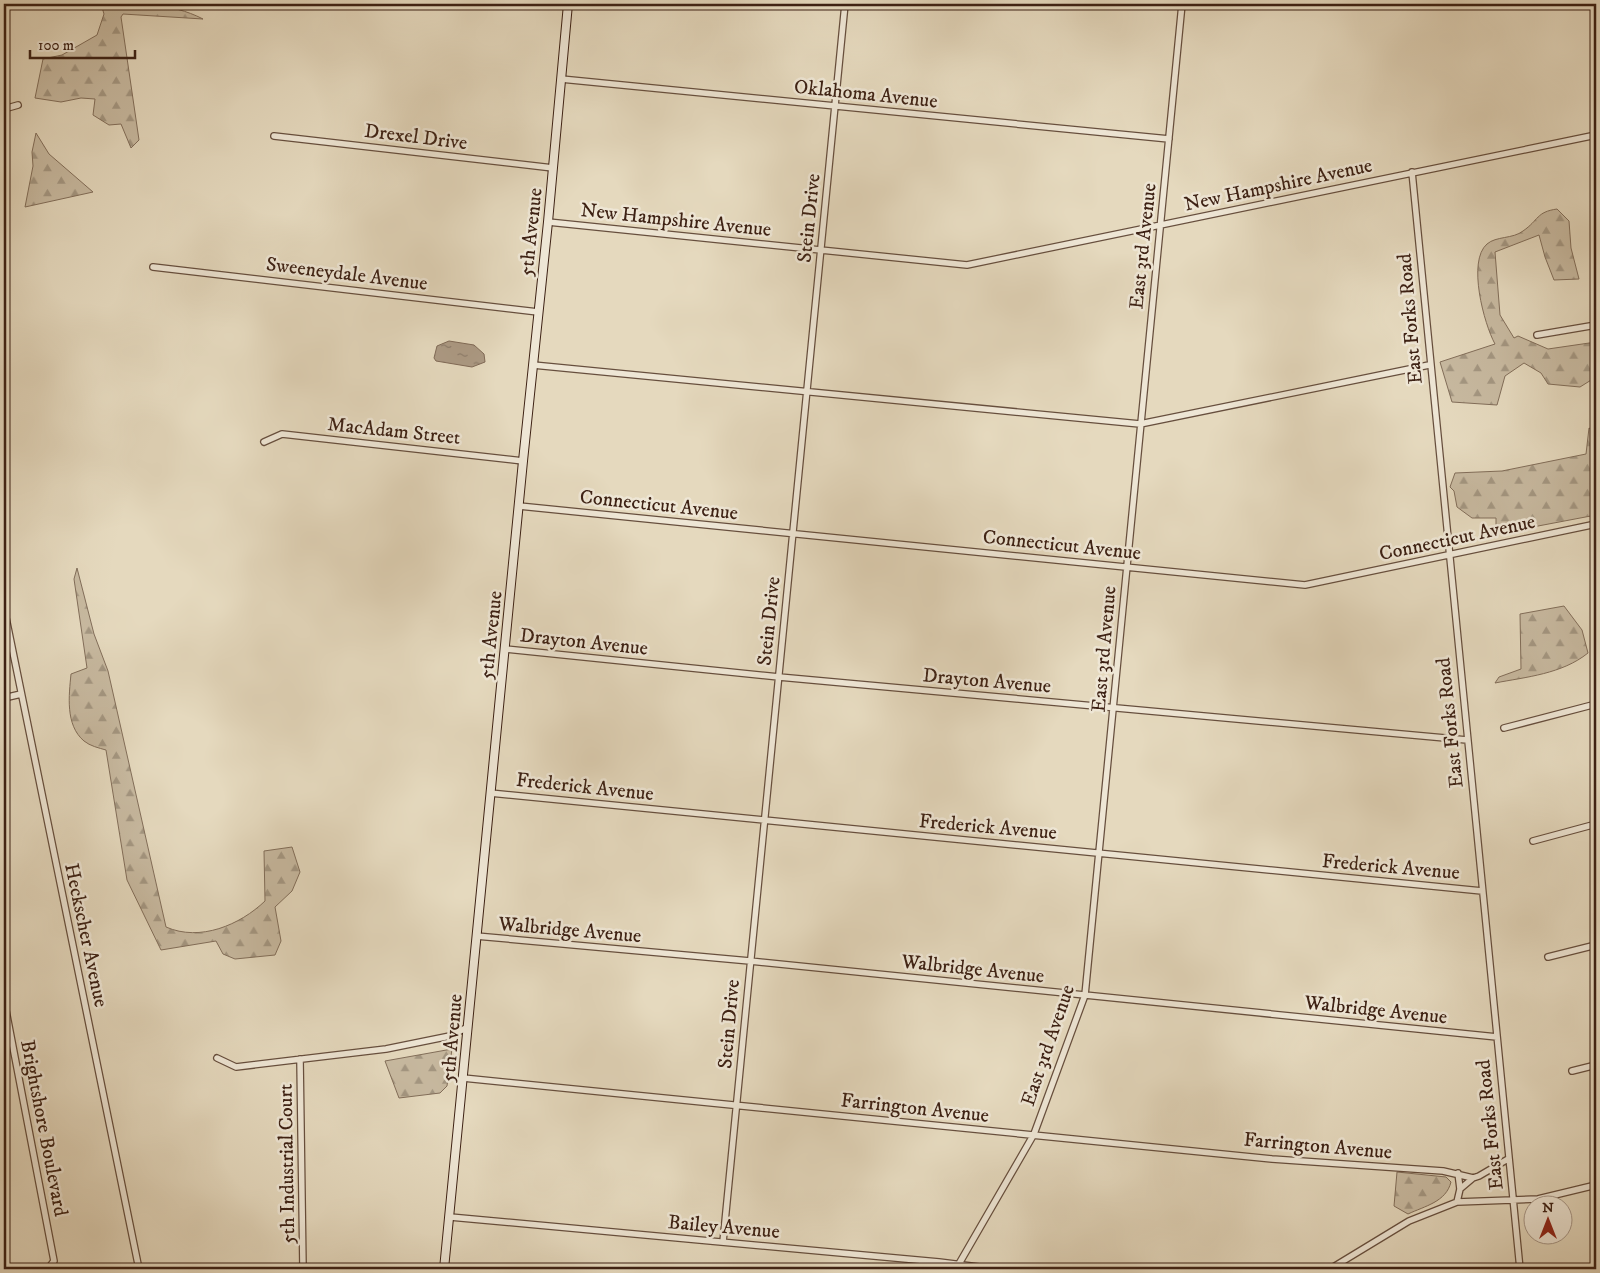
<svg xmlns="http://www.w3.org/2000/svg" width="1600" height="1273" font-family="'IM FELL DW Pica',serif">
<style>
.forest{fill:url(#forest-firs);stroke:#826e5a}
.water{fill:url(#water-ripples);stroke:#806a57}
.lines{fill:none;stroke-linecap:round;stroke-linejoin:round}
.minor-casing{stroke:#674f3e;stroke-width:8}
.secondary-casing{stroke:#3d2114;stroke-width:10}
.minor{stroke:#eee6d5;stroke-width:5.5}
.secondary{stroke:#eee6d5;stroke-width:8}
.labels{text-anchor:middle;stroke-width:5;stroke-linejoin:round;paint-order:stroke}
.street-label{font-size:20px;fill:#3d2114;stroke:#eee6d5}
</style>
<defs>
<pattern id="forest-firs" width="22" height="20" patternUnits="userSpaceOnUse" patternTransform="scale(1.25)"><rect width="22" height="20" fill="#c8baa1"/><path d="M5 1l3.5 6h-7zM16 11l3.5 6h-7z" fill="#a49782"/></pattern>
<pattern id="water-ripples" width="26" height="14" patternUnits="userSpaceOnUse" patternTransform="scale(1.25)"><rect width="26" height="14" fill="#ac9a84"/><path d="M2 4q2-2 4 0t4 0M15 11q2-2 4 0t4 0" fill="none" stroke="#8d7d6b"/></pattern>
</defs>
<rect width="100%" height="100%" fill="#e5d9be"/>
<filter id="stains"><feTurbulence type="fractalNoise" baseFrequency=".004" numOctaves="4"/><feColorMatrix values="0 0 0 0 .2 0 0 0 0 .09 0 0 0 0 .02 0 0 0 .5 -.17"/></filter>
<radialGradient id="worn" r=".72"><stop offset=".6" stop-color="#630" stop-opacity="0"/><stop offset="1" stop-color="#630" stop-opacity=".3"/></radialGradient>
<path class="forest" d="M101,4C137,4 170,2 203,19L123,14L121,17L139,140L131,148L121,124L109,125L93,115L95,99L81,98L61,102L35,98L43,59L62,55L97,35L104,14Z
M36,133L49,154L93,192L25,207L33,166L32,152Z
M1557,209L1569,221L1571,248L1579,279L1554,280L1545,257L1539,235L1495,252L1500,315L1514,338L1518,336L1548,349L1596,342V377L1580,387L1548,384L1541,373L1524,363L1505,376L1497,405L1452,402L1440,362L1495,344C1484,324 1467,261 1487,244C1496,236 1513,239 1523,231C1539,220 1536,212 1557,209Z
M1589,428L1596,432V515L1496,534V518H1472L1457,507L1454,491L1450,487L1455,473L1502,471L1586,454Z
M77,568L94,634L108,671L166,927C200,942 240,925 265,901L264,851L292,847L300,872L292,891L275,907L281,941L275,955L235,959L223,954L216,941L161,950L127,880L106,750C99,748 90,746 84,741C65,725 69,695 71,674L87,668L74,579Z
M1564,606L1582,630L1588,653C1562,674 1526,677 1495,683L1499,677L1521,669L1520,614Z
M452,1049L447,1086L440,1093L399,1098L385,1061Z
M1397,1172L1446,1177L1451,1182C1446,1202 1425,1206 1408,1214L1394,1206Z"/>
<path class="water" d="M449,341L474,345L484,354L485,362L472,367L436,361L434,358L437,346Z"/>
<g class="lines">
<g class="minor-casing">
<path id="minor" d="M561,79L1169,139
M4,109L18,105
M274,136L553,168
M1412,172L1520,1269
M548,222L967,265L1596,135
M153,267L538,312
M1537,335L1596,325
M533,365L1140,424L1429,365
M264,442L282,434L523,461
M519,506L1305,585L1596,524
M4,608L139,1269
M505,649L779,677L1467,740
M4,698L21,694
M1504,728L1596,704
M490,793L1482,891
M1533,841L1596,824
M476,936L750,961L1497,1037
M1548,957L1596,945
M4,1000L54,1261L48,1269
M217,1058L236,1067L386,1049L450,1036L468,1027
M300,1059L303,1269
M1572,1071L1596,1065
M463,1078L1272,1159L1443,1171L1473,1178L1479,1176L1508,1159
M1460,1189L1473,1178
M1457,1202L1460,1189L1458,1173
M450,1217L939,1262L995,1269
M723,1242L845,4
M956,1269L1034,1134L1085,995L1182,4
M1330,1269L1409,1221L1457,1202L1538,1199L1596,1185"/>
</g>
<g class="secondary-casing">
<path id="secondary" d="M444,1269L523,461L548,222L568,4"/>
</g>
<use href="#minor" class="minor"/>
<use href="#secondary" class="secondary"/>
</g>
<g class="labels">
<g class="street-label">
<text transform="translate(866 93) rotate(6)" y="7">Oklahoma Avenue</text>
<text transform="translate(416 136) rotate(7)" y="7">Drexel Drive</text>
<text transform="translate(1278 184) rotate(-12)" y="7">New Hampshire Avenue</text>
<text transform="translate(808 218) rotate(-84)" y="7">Stein Drive</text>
<text transform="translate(676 219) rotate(6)" y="7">New Hampshire Avenue</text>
<text transform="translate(530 232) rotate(-84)" y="7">5th Avenue</text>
<text transform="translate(1142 246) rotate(-84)" y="7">East 3rd Avenue</text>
<text transform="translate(347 273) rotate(7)" y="7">Sweeneydale Avenue</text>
<text transform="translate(1409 319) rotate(-95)" y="7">East Forks Road</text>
<text transform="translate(394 430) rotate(6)" y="7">MacAdam Street</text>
<text transform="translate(659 504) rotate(6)" y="7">Connecticut Avenue</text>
<text transform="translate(1457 537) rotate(-12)" y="7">Connecticut Avenue</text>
<text transform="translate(1062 544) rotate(6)" y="7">Connecticut Avenue</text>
<text transform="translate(768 621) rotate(-84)" y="7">Stein Drive</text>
<text transform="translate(490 635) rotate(-84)" y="7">5th Avenue</text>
<text transform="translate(584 641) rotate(6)" y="7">Drayton Avenue</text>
<text transform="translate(1103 649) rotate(-85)" y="7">East 3rd Avenue</text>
<text transform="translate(987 680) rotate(5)" y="7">Drayton Avenue</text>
<text transform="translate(1449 723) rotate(-96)" y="7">East Forks Road</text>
<text transform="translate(585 786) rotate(6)" y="7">Frederick Avenue</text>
<text transform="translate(988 826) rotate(5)" y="7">Frederick Avenue</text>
<text transform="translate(1391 866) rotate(5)" y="7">Frederick Avenue</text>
<text transform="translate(570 929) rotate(5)" y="7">Walbridge Avenue</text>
<text transform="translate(87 935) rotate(78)" y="7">Heckscher Avenue</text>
<text transform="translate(973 968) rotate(6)" y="7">Walbridge Avenue</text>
<text transform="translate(1376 1009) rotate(6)" y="7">Walbridge Avenue</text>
<text transform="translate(728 1024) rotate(-85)" y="7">Stein Drive</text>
<text transform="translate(451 1038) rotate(-85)" y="7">5th Avenue</text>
<text transform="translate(1047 1045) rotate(-71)" y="7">East 3rd Avenue</text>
<text transform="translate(915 1107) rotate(6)" y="7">Farrington Avenue</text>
<text transform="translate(1489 1125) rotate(-96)" y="7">East Forks Road</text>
<text transform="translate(45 1128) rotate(79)" y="7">Brightshore Boulevard</text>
<text transform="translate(1318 1145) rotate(5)" y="7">Farrington Avenue</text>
<text transform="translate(286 1164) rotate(-91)" y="7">5th Industrial Court</text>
<text transform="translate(724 1226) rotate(5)" y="7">Bailey Avenue</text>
</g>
</g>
<rect width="1600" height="1273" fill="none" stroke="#e5d9be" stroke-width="20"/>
<rect x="5" y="5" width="1590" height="1263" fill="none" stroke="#3d2114" stroke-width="2.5"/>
<rect x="10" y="10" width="1580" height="1253" fill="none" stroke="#3d2114"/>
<g transform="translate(1548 1220)"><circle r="24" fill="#eee6d5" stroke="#a79788"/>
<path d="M0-4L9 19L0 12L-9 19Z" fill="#8f2418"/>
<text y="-8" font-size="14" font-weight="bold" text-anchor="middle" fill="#3d2114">N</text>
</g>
<path d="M30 50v8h105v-8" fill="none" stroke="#3d2114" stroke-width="2.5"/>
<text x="38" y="50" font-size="15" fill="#3d2114" stroke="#eee6d5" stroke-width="4" paint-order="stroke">100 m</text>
<rect width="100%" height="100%" filter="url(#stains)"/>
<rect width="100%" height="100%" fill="url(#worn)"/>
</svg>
